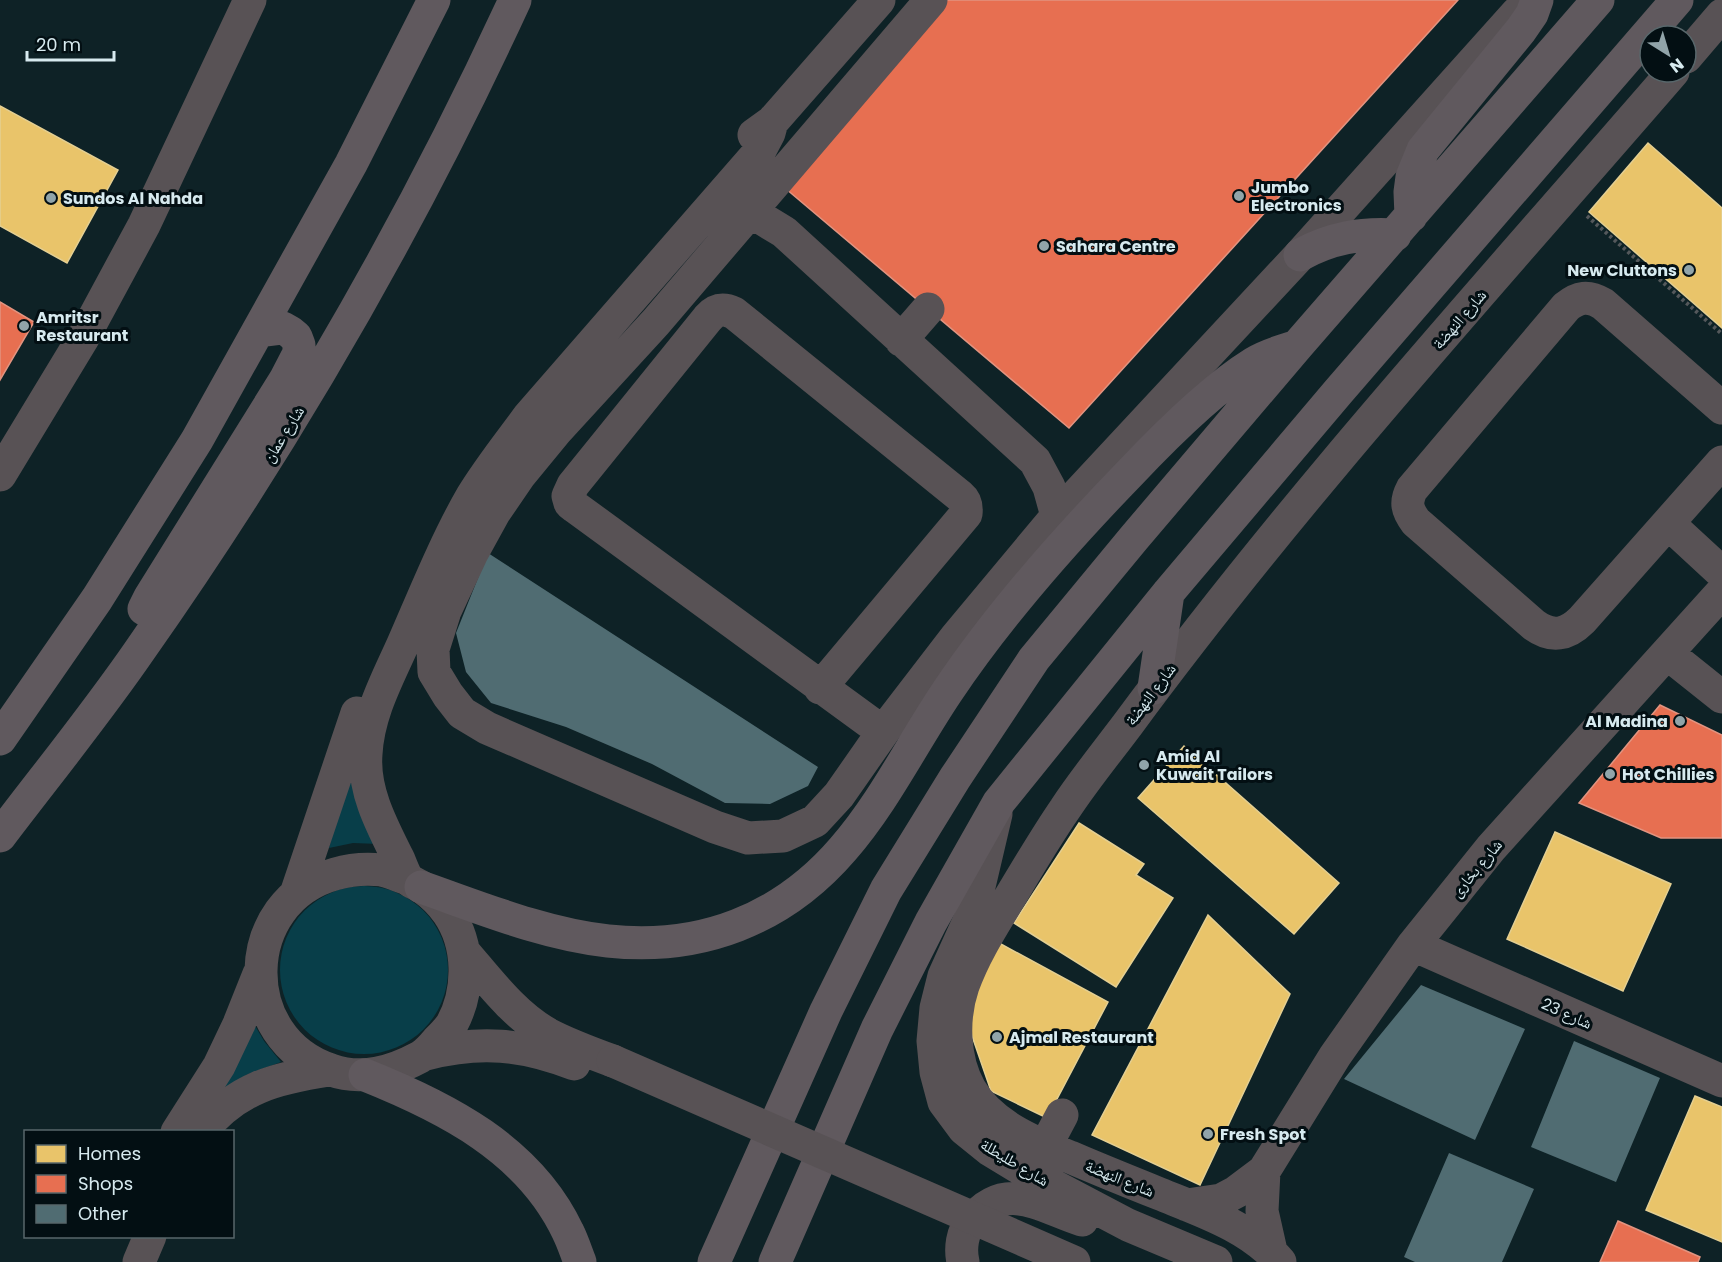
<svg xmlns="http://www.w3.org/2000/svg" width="1722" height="1262" font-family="Poppins,'Noto Naskh Arabic',sans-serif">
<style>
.green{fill:#083e49}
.homes{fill:#e9c46a;stroke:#e4cf92;stroke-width:1.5}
.shops{fill:#e76f51;stroke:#e29480;stroke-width:1.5}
.building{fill:#506c72}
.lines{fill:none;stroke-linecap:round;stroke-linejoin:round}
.path{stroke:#54585b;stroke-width:4;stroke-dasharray:3 3;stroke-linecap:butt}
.minor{stroke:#585255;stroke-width:33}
.major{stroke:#60595e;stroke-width:33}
.minor-bridge{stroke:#585255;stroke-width:33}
.poi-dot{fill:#91a4a9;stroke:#030f13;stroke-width:2}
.labels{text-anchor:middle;stroke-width:6;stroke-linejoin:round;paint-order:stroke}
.poi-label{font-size:16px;font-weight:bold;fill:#d7eaef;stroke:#030f13;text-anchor:start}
.street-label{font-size:16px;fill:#d7eaef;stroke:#030f13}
</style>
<rect width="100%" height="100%" fill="#0e2226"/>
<path class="green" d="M351,766L379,844L353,843L329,848Z
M280 970a84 84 0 1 1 168 0a84 84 0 1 1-168 0Z
M254,1024L264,1041L281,1062L246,1075L217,1095Z"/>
<path class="homes" d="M0,106L118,170L67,263L0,226Z
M1648,143L1722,208V328L1589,212Z
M1184,746L1339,883L1294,934L1138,798Z
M1079,823L1144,864L1136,875L1173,898L1116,987L1014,923Z
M1555,832L1671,884L1623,991L1507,939Z
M1208,915L1290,994L1200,1185L1092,1135Z
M999,943L1108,1002L1047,1118L991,1091L962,1007Z
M1695,1096L1722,1107V1242L1646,1210Z"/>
<path class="shops" d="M935,0H1458L1069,428L779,183Z
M0,302L34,322L0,380Z
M1660,705L1722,735V838H1661L1579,803Z
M1618,1221L1700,1257L1698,1262H1600Z"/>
<path class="building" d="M488,553L818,767L808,786L770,804L725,803L652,764L566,727L491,703L466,672L456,633Z
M1421,985L1525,1029L1475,1140L1344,1079Z
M1574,1041L1660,1078L1616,1182L1531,1147Z
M1449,1153L1534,1189L1502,1262H1415L1404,1257Z"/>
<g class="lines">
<path class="path" d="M1587,216L1722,334"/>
<path class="minor" d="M931,0L656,322L557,430L520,475L494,513L472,553L445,611L433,649L434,672L448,695L462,713L487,728L715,827L748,838L783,836L815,821L839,795L883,732L956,637L1057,516L1300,255L1517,13
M1686,57L1722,15
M754,135L772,122L879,0
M730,211L761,218L784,232L1035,461L1049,487L1057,516
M901,340L928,309
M1722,408L1603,304C1588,295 1578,297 1566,307L1412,489C1405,502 1407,510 1416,522L1534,625C1552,638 1567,635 1582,620L1722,462
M0,475L83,338L144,225L250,0
M1669,524L1722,573
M1668,654L1722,697
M820,688L966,514C967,506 966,501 960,496L734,313C723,308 716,309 708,318L573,485L568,496L570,503L575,507L883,732
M996,814L973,912L944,976L936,1008L933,1041L936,1072L944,1102L964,1129L990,1150L1018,1167L1128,1225L1216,1262
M408,879C399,876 390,872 381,870C365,868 349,870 335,874C238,901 236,1039 331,1070C362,1081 392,1072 420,1057C427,1053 432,1047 437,1041C442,1036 448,1030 452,1024C470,990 470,945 448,913C441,903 433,895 423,888C419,885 412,883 408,879C404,874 401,864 398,858C382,826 363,791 366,754C368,714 387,680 403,644C424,596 446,541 472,496C489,468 510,442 529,416L759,152L769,133L772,122
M296,894L357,713
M1413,945L1722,1081
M464,952C489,981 514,1015 548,1034C569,1045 591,1053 613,1061
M426,1054C480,1040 523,1044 574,1064
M177,1132L219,1066L239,1024L259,974
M201,1132C236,1088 276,1078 329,1070
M1045,1147L1062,1115
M1264,1171L1262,1211L1271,1251
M1187,1205L1221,1200L1236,1192L1264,1171L1335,1056L1413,945L1491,848L1722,592
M139,1262L150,1236
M963,1262C960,1249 962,1232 971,1222C1005,1178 1041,1207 1082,1220
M1280,1262C1250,1227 1202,1211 1160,1194C1130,1182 1100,1170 1070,1157C1033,1142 991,1125 970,1089C953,1059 952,1018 963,986C974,955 992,927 1009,899C1027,869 1045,838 1065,809C1084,780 1107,752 1128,724C1296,496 1488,286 1673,72"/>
<path class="major" d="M1411,216L1410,192L1412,177L1423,150L1521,30L1532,14L1537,0
M1300,255C1331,238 1360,233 1395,235
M144,609L150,597L285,380L299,353V345L296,337L290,332L283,328L259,331
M1154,688L1168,593
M0,739L97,599L197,440L351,164L434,0
M0,836C47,774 96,714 140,650C284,445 410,228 515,0
M421,887C481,908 544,934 608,941C700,951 782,920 843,849C884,802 912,744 947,692C1000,613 1064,541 1130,473C1164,437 1212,389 1254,363C1265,356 1278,352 1291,348
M365,1075C445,1107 529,1149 568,1232C573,1242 576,1252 580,1262
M714,1262L826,1011L886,890L955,778L1034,659L1134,538L1298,345L1598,0
M775,1262L877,1029L931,922L999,802L1168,593L1338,392L1677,0"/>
<path class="minor-bridge" d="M613,1061L1074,1262"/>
</g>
<g class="poi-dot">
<circle cx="1239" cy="196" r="6"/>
<circle cx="51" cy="198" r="6"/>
<circle cx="1044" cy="246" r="6"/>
<circle cx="1689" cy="270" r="6"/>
<circle cx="24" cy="326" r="6"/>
<circle cx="1680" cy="721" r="6"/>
<circle cx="1144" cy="765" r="6"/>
<circle cx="1610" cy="774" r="6"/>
<circle cx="997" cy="1037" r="6"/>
<circle cx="1208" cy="1134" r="6"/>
</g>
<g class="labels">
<g class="poi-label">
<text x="1251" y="193">Jumbo<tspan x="1251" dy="18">Electronics</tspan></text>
<text x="63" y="204">Sundos Al Nahda</text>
<text x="1056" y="252">Sahara Centre</text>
<text x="1677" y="276" text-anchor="end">New Cluttons</text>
<text x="36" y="323">Amritsr<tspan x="36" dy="18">Restaurant</tspan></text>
<text x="1668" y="727" text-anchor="end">Al Madina</text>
<text x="1156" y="762">Amid Al<tspan x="1156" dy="18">Kuwait Tailors</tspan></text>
<text x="1622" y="780">Hot Chillies</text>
<text x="1009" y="1043">Ajmal Restaurant</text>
<text x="1220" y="1140">Fresh Spot</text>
</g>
<g class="street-label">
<text transform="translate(1459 319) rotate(-49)" y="6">شارع النهضة</text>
<text transform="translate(283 434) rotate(-58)" y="6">شارع عمان</text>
<text transform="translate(1150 694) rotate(-53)" y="6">شارع النهضة</text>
<text transform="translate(1476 868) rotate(-50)" y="6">شارع بخارى</text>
<text transform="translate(1567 1013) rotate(24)" y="6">شارع 23</text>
<text transform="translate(1015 1162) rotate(31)" y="6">شارع طليطلة</text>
<text transform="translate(1120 1178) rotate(22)" y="6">شارع النهضة</text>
</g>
</g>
<rect x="24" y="1130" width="210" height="108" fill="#030f13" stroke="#58676b" stroke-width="1.5"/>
<rect x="36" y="1145" width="30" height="18" fill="#e9c46a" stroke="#58676b" stroke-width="1.5"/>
<text x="78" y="1160" font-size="18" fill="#d7eaef">Homes</text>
<rect x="36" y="1175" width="30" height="18" fill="#e76f51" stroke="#58676b" stroke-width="1.5"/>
<text x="78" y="1190" font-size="18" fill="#d7eaef">Shops</text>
<rect x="36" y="1205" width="30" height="18" fill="#506c72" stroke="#58676b" stroke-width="1.5"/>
<text x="78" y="1220" font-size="18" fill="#d7eaef">Other</text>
<g transform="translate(1668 54) rotate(143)"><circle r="28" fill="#030f13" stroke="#58676b" stroke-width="1.5"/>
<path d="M0-4.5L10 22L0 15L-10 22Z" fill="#91a4a9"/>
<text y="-9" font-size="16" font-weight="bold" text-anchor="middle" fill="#d7eaef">N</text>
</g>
<path d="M27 51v9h87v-9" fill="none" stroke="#d7eaef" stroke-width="3"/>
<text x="36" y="51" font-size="18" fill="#d7eaef" stroke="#030f13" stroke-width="4.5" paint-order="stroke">20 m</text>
</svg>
